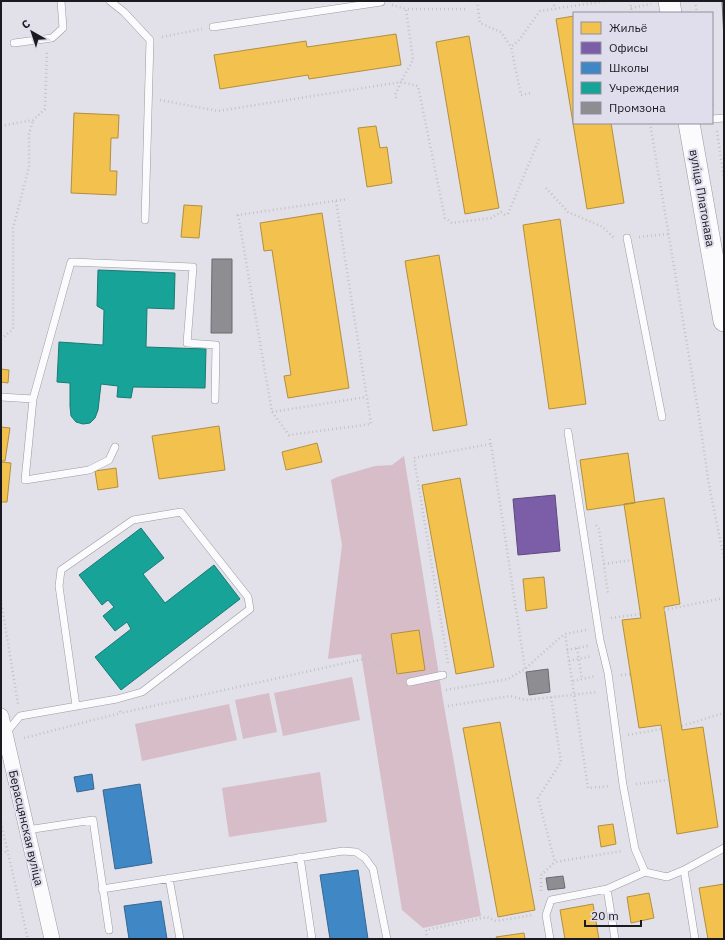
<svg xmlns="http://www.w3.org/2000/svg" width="725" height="940" font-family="'IBM Plex Sans',sans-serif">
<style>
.green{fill:#d6bdc8}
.homes{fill:#f2c14e;stroke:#b28f40}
.offices{fill:#7b5ea7;stroke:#5e4a7e}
.schools{fill:#3f88c5;stroke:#346794}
.public{fill:#17a398;stroke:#187a74}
.industry{fill:#8d8d92;stroke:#6b6a70}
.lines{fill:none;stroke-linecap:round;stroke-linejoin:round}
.lane-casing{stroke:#9b9aa0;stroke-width:8}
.street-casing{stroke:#9b9aa0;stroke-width:16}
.secondary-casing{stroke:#9b9aa0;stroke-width:22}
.path{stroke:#c3c2c4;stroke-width:2.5;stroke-dasharray:1 3;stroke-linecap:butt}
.lane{stroke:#fbfafc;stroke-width:7}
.street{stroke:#fbfafc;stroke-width:15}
.secondary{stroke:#fbfafc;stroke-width:21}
.labels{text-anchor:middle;stroke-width:4;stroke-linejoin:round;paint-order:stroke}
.street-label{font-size:12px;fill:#1b1a20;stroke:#e0ddec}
</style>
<rect width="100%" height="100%" fill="#e2e0e8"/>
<path class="green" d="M404,456L443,700L481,916L423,928L402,910L361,654L328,659L342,545L331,480L337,477L375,466L392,465Z
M352,677L360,720L283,736L274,693Z
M269,693L277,732L243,739L235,700Z
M229,704L237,740L142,761L135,724Z
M320,772L327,822L229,837L222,788Z"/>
<path class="homes" d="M574,16V123H611L624,203L587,209L556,19Z
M396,34L401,65L309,79L308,75L220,89L214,55L306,41L307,47Z
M469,36L499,208L465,214L436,42Z
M74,113L119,115L118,138H111L110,171H117L116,195L71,193Z
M376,126L380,148L387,147L392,183L367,187L358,128Z
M184,205L202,206L199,238L181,237Z
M322,213L349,388L288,398L284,376L291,375L272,250L264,251L260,223Z
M560,219L586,404L549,409L523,225Z
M439,255L467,425L433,431L405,261Z
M1,369L9,370L8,383L1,382Z
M219,426L225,470L159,479L152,436Z
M1,427L10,428L5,461H1Z
M317,443L322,462L286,470L282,452Z
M628,453L635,503L587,510L580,460Z
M1,462L11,463L7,502H1Z
M116,468L118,487L98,490L95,471Z
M460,478L494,667L456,674L422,485Z
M664,498L680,604L664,607L682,730L703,727L718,827L677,834L661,725L639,728L622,620L641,618L624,504Z
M544,577L547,608L526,611L523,579Z
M419,630L425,670L397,674L391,634Z
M500,722L535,910L498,917L463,728Z
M613,824L616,844L601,847L598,826Z
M724,884V939H708L699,888Z
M649,893L654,918L631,923L627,897Z
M593,904L599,939H565L560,910Z
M524,933L525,939H497L496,937Z"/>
<path class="offices" d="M555,495L560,551L518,555L513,499Z"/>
<path class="schools" d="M92,774L94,789L77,792L74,777Z
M140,784L152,863L115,869L103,790Z
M358,870L368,939H330L320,875Z
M161,901L167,939H129L124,906Z"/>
<path class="public" d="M98,270L175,273L174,309L147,308L146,347L206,349L205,388L133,387L131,398L117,397L118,386L101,384L98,410L95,418L90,423L83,424L76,422L71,416L70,406V383L57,382L59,342L103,345L104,310L97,306Z
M141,528L164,558L143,574L165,603L214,565L240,599L121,690L95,657L131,629L127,622L115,631L103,616L114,607L108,600L102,605L79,575Z"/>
<path class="industry" d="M722,1H724V39Z
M212,259H232V333H211Z
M548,669L550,692L529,695L526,672Z
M563,876L565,888L548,890L546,878Z"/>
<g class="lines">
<g class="lane-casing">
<path id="lane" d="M110,1L124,12L150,40L145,220
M213,27L381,2
M14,43L52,38L63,28L61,1
M712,119L724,118
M627,238L662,417
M1,397L33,399L25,480L89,470L109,460L115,447
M33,399L71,262L193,267L187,343L216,345L215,400
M568,432L600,640L608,673L623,785L635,849L645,872
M410,682L443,675
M5,734L20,716L117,699L142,692L250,609L248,597L181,512L133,520L61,570L59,586L76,706
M27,830L93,820L109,930
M300,857L312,939
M684,870L695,939
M169,878L180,939
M102,889L343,851L356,852L365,858L373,869L387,939
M607,889L645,872L667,877L684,870L724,848
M550,939L546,915L551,900L607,889L615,939"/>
</g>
<g class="street-casing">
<path id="street" d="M1,716L52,939"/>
</g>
<g class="secondary-casing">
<path id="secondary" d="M669,1L671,13
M689,123L724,321"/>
</g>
<path class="path" d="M477,1L480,23L501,32L511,47
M553,1L555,9
M630,1L632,13
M695,1L697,13
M392,5L406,9
M631,8L651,4
M162,37L202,29
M530,93L521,95L511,47L519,40L540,11L606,1
M396,98L395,95L401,82L413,60L406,9H467
M160,100L218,111L401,82L418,86L445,218L452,223L491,218L501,212L505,215
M712,100L713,106
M650,123L698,410L709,485L724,559
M1,126L33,120L45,109L47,51
M717,131L724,180
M546,188L568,212L603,227L615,239
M336,201L371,424L289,435L272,412L238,215L348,199
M508,214L540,137
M639,237L668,234
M1,339L13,329V228L29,167V134L33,120
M272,412L366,397
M490,439L491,444
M596,525L599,529L608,594
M604,564L632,560
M1,600L18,704
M664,610L724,598
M611,618L641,614
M586,630L565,634L588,788L611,786
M577,648L582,679
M567,650L588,646
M569,661L592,656
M448,663L414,458L491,444L525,669
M621,675L631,674
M573,681L596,676
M446,690L508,679L525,669L564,634
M551,697L561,762L538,798L555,862L622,851
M448,706L510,696L526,700L598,692
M120,711L121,713L368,658L400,676
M682,726L724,713
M628,735L661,729
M24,738L121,713
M636,784L669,780
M1,823L28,939
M1,854L7,851
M541,891V875L555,862
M427,939L426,930L487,917L496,921L533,915"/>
<use href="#lane" class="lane"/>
<use href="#street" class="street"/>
<use href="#secondary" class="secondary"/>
</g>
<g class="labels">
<g class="street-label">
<text transform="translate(702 198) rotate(80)" y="4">вуліца Платонава</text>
<text transform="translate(26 828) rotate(77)" y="4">Берасцянская вуліца</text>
</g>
</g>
<rect width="725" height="940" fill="none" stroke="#1b1a20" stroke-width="4"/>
<rect x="573" y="12" width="140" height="112" fill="#e0ddec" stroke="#918f9a"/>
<rect x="581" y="22" width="20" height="12" fill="#f2c14e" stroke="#918f9a"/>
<text x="609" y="32" font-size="12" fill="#1b1a20">Жильё</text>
<rect x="581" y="42" width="20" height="12" fill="#7b5ea7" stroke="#918f9a"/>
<text x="609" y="52" font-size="12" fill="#1b1a20">Офисы</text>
<rect x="581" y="62" width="20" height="12" fill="#3f88c5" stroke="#918f9a"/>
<text x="609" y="72" font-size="12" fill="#1b1a20">Школы</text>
<rect x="581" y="82" width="20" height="12" fill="#17a398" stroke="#918f9a"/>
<text x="609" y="92" font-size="12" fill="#1b1a20">Учреждения</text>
<rect x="581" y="102" width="20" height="12" fill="#8d8d92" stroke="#918f9a"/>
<text x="609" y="112" font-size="12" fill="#1b1a20">Промзона</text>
<g transform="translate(32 32) rotate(321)" stroke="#e0ddec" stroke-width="3" paint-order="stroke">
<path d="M0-3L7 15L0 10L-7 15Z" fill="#1b1a20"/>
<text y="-6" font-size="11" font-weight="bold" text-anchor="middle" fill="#1b1a20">С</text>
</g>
<path d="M585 920v6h56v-6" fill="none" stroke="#1b1a20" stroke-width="2"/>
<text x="591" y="920" font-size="12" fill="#1b1a20" stroke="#e0ddec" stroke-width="3" paint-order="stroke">20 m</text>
</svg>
